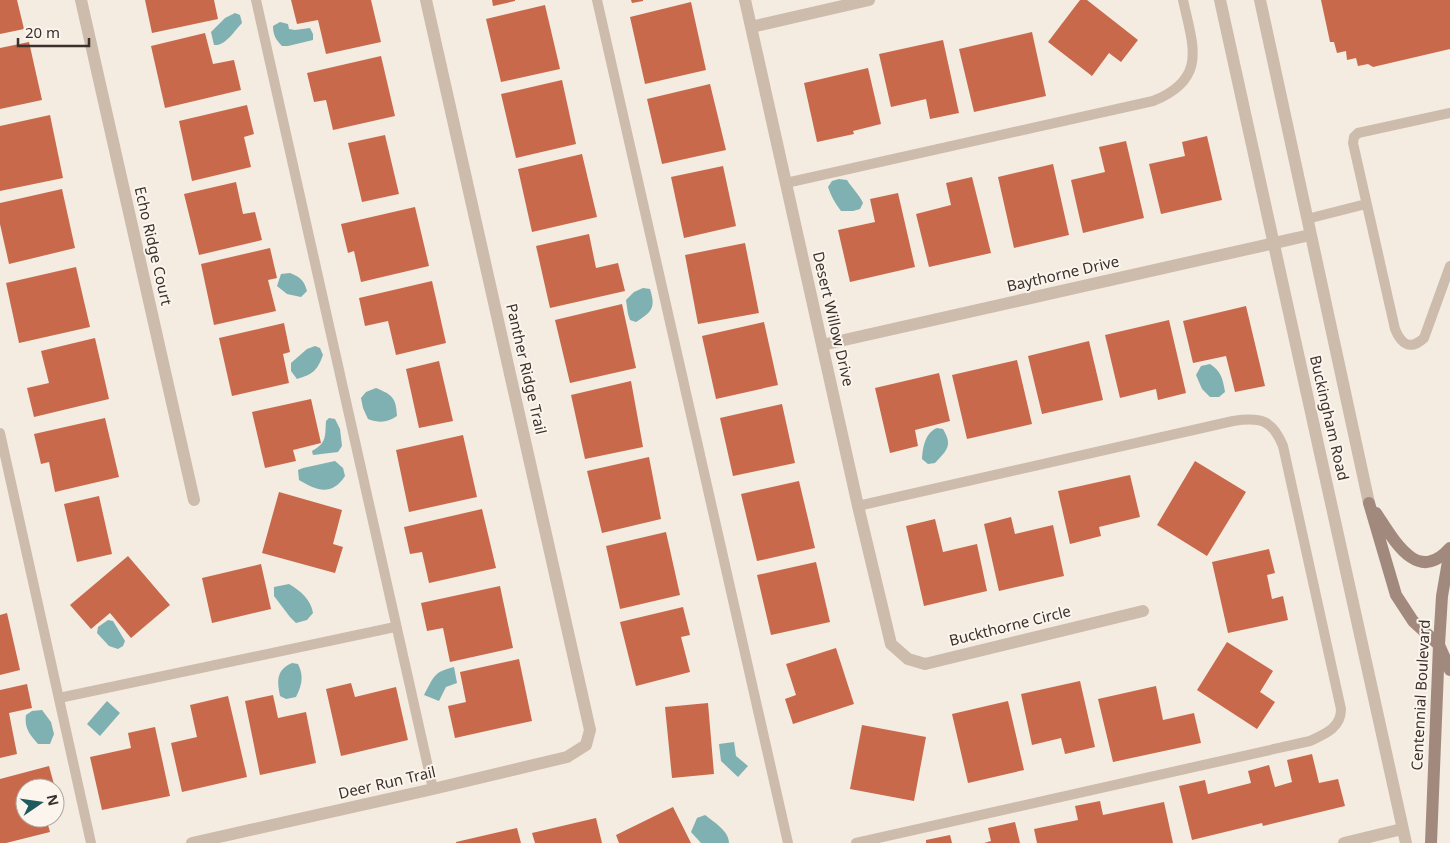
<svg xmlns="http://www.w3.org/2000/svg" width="1450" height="843" font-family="'Noto Sans',sans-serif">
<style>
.water{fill:#7fb0b2}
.building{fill:#c8694b}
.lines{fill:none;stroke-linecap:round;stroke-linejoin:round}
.service{stroke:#cdbbac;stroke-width:10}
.minor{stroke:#cdbbac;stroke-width:12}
.tertiary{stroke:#cdbbac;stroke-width:12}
.secondary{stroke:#a18a7d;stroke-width:12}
.labels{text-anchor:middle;stroke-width:4;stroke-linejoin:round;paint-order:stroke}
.street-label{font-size:15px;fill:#3b302b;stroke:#fbf5ee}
</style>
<rect width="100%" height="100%" fill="#f4ebe1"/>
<path class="water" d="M235,13L240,15L242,23C234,31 226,46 214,45L211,32L225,18Z
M280,22L288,24L289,29L295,30L310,28L313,34V40L288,46H282C276,40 273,35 273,26Z
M839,179L847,180C852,188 859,194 863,203L860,209L853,211H841C835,203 831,196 828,187L832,181Z
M290,273C300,277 304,280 307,291L301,297L287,294L277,286L281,274Z
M643,288L650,289C656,308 652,312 636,322L630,320L628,314L626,300L634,292Z
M315,346L320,348L323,355C317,371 313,374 297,379L291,371V363L307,349Z
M1210,364C1221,371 1223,379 1225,392L1219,397H1210L1202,389L1196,375L1201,366Z
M376,388C393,395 396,398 397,416C387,423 379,423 368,419L363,408L361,398L366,392Z
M329,418L335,419L340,429L342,446L338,452L313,455L312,451C327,443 325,436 326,421Z
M937,428L943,429C953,446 947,450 935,463L928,464L922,459C923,447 925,433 937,428Z
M335,461L343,468L345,476C332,496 317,491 299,480L298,470L303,468Z
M289,584C301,591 311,600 313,613L307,620L296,623L290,617L274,596V587Z
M108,620L113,621L125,641L123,646L118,649L109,646L97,633L98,627Z
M292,663L298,664C304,676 302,685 296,697L286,699L280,696C277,681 276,670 292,663Z
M454,667L457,683L446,687L439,701L424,695C434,677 433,672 454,667Z
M107,701L120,713L100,736L87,724Z
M42,710L51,722L54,734L50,744H38C30,735 24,728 26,715L32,711Z
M734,742L736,756L748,766L738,777L721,761L719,744Z
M705,815C714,822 729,831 729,843H701L691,832L697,818Z"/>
<path class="building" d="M0,0H17L24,29L0,34Z
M145,0H214L218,19L152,33Z
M291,0H371L381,42L326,54L318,20L297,24Z
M492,0H515V1L493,6Z
M631,0H643V1L632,3Z
M1080,0H1087L1138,40L1121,62L1109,53L1092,76L1048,42Z
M1321,0H1450V49L1373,67L1368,64L1358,66L1356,58L1347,60L1346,51L1337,53L1334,42H1330Z
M691,2L706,70L645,84L630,17Z
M545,5L560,69L501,82L486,19Z
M1032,32L1046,96L974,112L959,49Z
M205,33L213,64L234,60L241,90L165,108L151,46Z
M943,40L959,113L930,119L926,99L891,107L879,54Z
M29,42L42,100L0,109V48Z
M381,56L395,116L333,130L326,100L314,102L307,73Z
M868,68L881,124L853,131L854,134L817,142L804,83Z
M562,80L576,144L516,158L501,94Z
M710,84L726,150L662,164L647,99Z
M247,105L254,134L244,137L251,167L192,181L179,121Z
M50,115L63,178L0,191V126Z
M385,135L399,194L362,202L348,143Z
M1207,136L1222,200L1161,214L1149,164L1185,156L1182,142Z
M1126,141L1144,218L1083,233L1071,180L1105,172L1099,147Z
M582,154L597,217L532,232L518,169Z
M1053,164L1069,235L1014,248L998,177Z
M723,166L736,226L684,238L671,177Z
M972,177L991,253L929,267L916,214L951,205L946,183Z
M236,182L243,214L255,212L262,240L199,255L184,194Z
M62,189L75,248L9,264L0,224V203Z
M898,193L915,267L850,282L838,230L875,222L870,199Z
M415,207L429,266L361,282L354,251L348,253L341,224Z
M589,234L596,268L618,263L625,291L550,308L536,246Z
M745,243L759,313L698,324L685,255Z
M270,248L277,278L268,280L276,311L214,325L201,264Z
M76,267L90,327L19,343L6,283Z
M432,281L446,343L396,355L388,321L365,326L359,298Z
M622,304L636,368L570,383L555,320Z
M1246,306L1265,386L1235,392L1226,356L1193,363L1183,321Z
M1169,320L1186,393L1158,400L1156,389L1120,398L1105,335Z
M764,322L778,385L716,399L702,336Z
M284,323L290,352L283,354L289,383L232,396L219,338Z
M95,338L109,399L34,417L27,388L49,383L41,351Z
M1089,341L1103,400L1042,414L1028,356Z
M1017,360L1032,424L967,439L952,375Z
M439,361L453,421L419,428L406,369Z
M939,373L950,421L915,430L918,446L890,453L875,388Z
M631,381L643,447L585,459L571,395Z
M311,399L321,443L293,450L296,461L265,468L252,412Z
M782,404L795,463L733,476L720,418Z
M105,418L119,477L55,492L49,462L41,464L34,434Z
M463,435L477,497L409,512L396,450Z
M649,457L661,519L602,533L587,471Z
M1195,461L1246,492L1207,556L1157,525Z
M1130,475L1140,517L1099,527L1101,536L1070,544L1058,491Z
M799,481L815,548L757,561L741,494Z
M279,492L342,510L333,544L343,547L335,573L262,553Z
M99,496L112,554L77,562L64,504Z
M482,509L496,568L429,583L422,552L410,554L404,527Z
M1011,517L1015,534L1053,525L1064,576L999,591L984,524Z
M935,519L943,552L977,544L987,591L924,606L906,526Z
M666,532L680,595L620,609L606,546Z
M1269,549L1275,573L1267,575L1272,599L1283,596L1288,620L1228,633L1212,562Z
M128,556L170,605L131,638L110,613L91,629L70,605Z
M816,562L830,622L771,635L757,575Z
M261,564L271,609L212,623L202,578Z
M500,586L513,648L450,662L443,628L427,631L421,603Z
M683,607L690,635L681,637L690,672L636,686L620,622Z
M7,613L20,670L0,675V615Z
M1227,642L1273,671L1260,692L1275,702L1257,729L1197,690Z
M836,648L854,704L793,724L785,699L796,695L786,664Z
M519,659L532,721L455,738L448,706L466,702L460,672Z
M1080,681L1095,747L1065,754L1061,738L1032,745L1021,694Z
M351,683L355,697L396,687L408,740L341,756L326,689Z
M27,684L32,708L9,713L17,754L0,758V690Z
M1156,686L1163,720L1194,713L1201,743L1113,762L1098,699Z
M273,695L278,718L306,712L316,763L260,775L245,701Z
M228,696L247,777L182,792L171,743L197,737L190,705Z
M1008,701L1024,770L968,783L952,714Z
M708,703L714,774L672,778L665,707Z
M862,725L926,737L914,801L850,789Z
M155,727L170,796L102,810L90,757L131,748L128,733Z
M1312,754L1319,783L1338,779L1345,806L1263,826L1262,823L1192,840L1179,786L1205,780L1208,794L1251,783L1248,771L1269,765L1275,787L1292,782L1287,760Z
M49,766L55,788H25V818H46L50,832L6,843H0V779Z
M1100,801L1103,815L1164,802L1173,843H1037L1034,829L1078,820L1075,806Z
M673,807L691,843H619L616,835Z
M596,818L602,843H535L532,833Z
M1015,822L1020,843H984L991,841L988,828Z
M517,828L521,843H456V842Z
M950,835L952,843H926V840Z"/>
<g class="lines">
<path class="service" d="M256,0L433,789
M597,0L788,843
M1450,113L1358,133L1354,137L1353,143L1395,329C1401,344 1410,351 1424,338L1450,266
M786,183L1153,101C1208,79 1193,46 1183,0
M1307,219L1366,204
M0,433L91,843
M59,698L395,627
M856,843L1310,741C1325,734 1341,728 1341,709L1283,446C1272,419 1260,417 1233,421L858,506"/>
<path class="minor" d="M81,0L194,500
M745,0L858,506L891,644L908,659L925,664L1143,611
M751,27L869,0
M822,345L1310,235
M192,843L433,789L567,757L586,745L590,730L426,0
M1344,843L1402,829"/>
<path class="tertiary" d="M1220,0L1406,843
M1260,0L1369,503"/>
<path class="secondary" d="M1369,503L1396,595L1413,621L1439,645L1450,670
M1376,513C1394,540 1417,585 1450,548
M1431,843L1439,645L1442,596L1450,550"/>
</g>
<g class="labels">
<g class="street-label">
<text transform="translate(153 246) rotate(77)" y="5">Echo Ridge Court</text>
<text transform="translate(1063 274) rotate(-13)" y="5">Baythorne Drive</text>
<text transform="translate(833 319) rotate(77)" y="5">Desert Willow Drive</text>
<text transform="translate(526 369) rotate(77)" y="5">Panther Ridge Trail</text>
<text transform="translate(1329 418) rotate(77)" y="5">Buckingham Road</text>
<text transform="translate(1010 626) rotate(-14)" y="5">Buckthorne Circle</text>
<text transform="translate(1421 695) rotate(-87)" y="5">Centennial Boulevard</text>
<text transform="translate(387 783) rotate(-13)" y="5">Deer Run Trail</text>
</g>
</g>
<g transform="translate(40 803) rotate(77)"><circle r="24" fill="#fbf5ee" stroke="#aea6a0"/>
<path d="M0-4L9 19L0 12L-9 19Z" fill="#1f5a5e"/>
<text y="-8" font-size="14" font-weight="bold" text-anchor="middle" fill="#3b302b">N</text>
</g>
<path d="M18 38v8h71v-8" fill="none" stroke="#3b302b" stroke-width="2.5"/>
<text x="25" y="38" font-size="15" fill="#3b302b" stroke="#fbf5ee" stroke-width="4" paint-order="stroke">20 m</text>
</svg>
